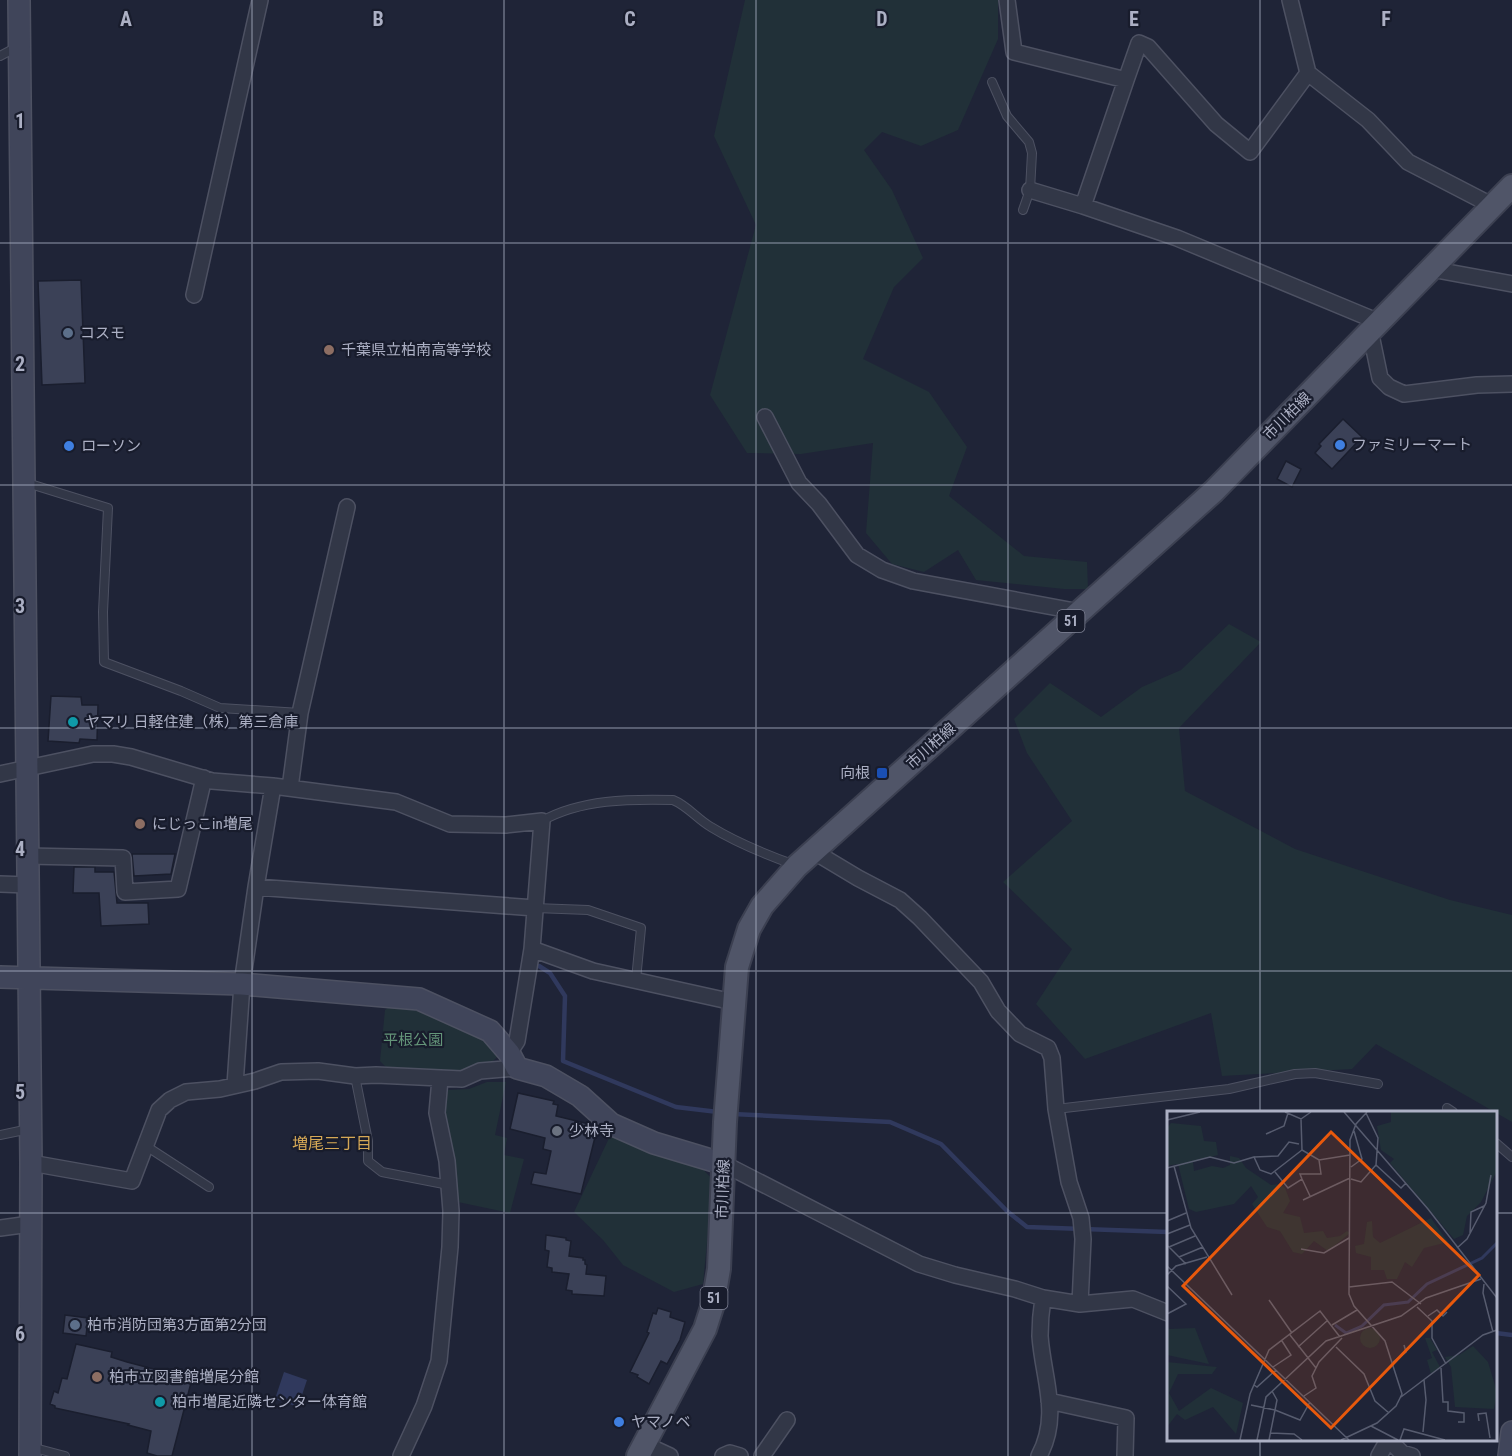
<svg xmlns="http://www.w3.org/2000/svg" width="1512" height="1456" font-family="'Roboto Condensed','Noto Sans JP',sans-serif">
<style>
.green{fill:#213038}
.water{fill:#30395d}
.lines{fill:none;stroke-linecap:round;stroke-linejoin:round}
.stream{stroke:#30395d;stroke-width:4.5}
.building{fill:#3b4157;stroke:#1a1e2e;stroke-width:1.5}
.lane-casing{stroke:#4d5162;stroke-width:10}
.street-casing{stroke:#4d5162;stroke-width:18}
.secondary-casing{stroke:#4d5162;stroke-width:24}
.primary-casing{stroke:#3c4051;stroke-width:26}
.lane{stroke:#323747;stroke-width:8}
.street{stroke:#323747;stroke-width:15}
.secondary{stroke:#40455a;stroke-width:21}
.primary{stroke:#505568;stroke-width:22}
.grid{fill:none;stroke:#acb0c4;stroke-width:1.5;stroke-opacity:0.55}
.service-dot{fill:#5c6f8a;stroke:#181c2c;stroke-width:2}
.education-dot{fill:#8d6e63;stroke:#181c2c;stroke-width:2}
.shop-dot{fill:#3f7fe0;stroke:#181c2c;stroke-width:2}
.culture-dot{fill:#0f9aa8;stroke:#181c2c;stroke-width:2}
.transit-dot{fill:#1a4fb4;stroke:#181c2c;stroke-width:2}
.worship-dot{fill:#6b7280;stroke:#181c2c;stroke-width:2}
.labels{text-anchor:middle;stroke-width:4.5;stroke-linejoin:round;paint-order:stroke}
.shield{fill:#181c2c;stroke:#808496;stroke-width:1.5}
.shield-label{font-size:14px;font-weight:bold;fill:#acb0c4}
.poi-label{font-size:15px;fill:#acb0c4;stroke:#181c2c;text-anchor:start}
.street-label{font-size:15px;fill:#acb0c4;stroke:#181c2c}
.park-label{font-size:15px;fill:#649579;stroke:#181c2c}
.neighbourhood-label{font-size:16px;fill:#d5a856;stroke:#181c2c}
.inset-river{fill:none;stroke:#30395d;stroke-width:3}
.inset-road{fill:none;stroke:#575c6f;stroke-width:1.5}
.view{fill:#e8590c;fill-opacity:0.15;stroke:#e8590c;stroke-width:3}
.inset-edge{fill:none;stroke:#acb0c4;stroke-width:3}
.grid-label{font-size:20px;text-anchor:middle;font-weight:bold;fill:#acb0c4;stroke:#181c2c;stroke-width:4.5;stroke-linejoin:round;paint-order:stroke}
</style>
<rect width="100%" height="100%" fill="#1f2437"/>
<path class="green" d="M745,0H998V39L958,130L921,146L882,132L864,150L892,190L923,258L894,287L863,359L929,392L967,447L949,496L1024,556L1087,562L1088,589H1064L976,580L958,550L924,572L892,564L866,533L873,443L801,454L747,453L710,395L756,225L714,136Z
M1229,624L1261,642L1179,728L1185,791L1295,849L1450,900L1512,915V1122L1376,1044L1352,1069L1222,1076L1211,1013L1085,1059L1036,1004L1072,949L1003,882L1072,821L1027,753L1014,719L1050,683L1101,717L1142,687L1181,670Z
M391,1005C429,1012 472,1026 500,1054L493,1061L477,1065L459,1073L386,1067L380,1061L385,1010Z
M487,1082H506L495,1135L507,1138L504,1155L524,1159L510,1213L458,1202L453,1155L444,1113L446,1090L469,1089Z
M611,1134L700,1166L713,1180L703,1284L674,1292L623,1265L603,1240L574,1212Z"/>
<path class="water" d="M284,1372L307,1380L298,1407L275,1399Z"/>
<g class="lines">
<path class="stream" d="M539,966L550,973L565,996L563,1061L676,1107L718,1112
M733,1114L890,1122L941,1144L1007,1211L1027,1227L1168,1232
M1496,1333L1512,1335"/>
</g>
<path class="building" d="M81,280L85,383L42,385L38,281Z
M1343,419L1362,437L1332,469L1315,453L1321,446L1319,444Z
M1286,461L1301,469L1292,487L1277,479Z
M51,696L81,697L82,705H98L97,740L80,739L79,743L48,741Z
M132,854H175L171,874L134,876Z
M74,867H95V872H114L117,903H148L149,924L101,926L99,893H73Z
M518,1093L554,1101L553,1104L558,1105L556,1116L593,1125L597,1129L581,1194L531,1184L534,1172L546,1174L551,1151L543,1149L545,1138L510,1129Z
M546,1235L566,1238V1240L571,1241L569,1256L583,1258V1260H585V1264L587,1265L586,1274L606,1276L604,1296L572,1294V1291L566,1290L569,1274L552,1272V1268L547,1267L549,1251L545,1250Z
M658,1308L671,1312L670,1317L685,1322L680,1340L667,1364L661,1361L649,1384L637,1377L638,1375L630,1372L649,1333L647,1332L653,1313L656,1314Z
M65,1315L88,1318L86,1336L63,1333Z
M76,1344L112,1352L111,1357L127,1362L192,1379L172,1456H157L147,1453L151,1431L128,1425L129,1424L55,1408V1406L50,1404L54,1391L58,1393L62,1378L67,1379Z"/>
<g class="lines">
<g class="lane-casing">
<path id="lane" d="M0,56L17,47
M992,82L1007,116L1029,142L1032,153L1030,190L1023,210
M27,483L108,508L103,612L104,662L181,691L220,708L300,713
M542,821C581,799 630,799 673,800C688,806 697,819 711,827C737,843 767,855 795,865
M535,908L588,910L641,928L636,980
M355,1076L368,1141V1161L382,1172L449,1185
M1447,1108L1453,1112
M1056,1109L1229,1089L1295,1074L1315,1073L1378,1084
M0,1135L29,1129
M1496,1143L1512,1157
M146,1146L209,1187
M31,1447L65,1456"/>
</g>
<g class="street-casing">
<path id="street" d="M1007,0L1014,52L1126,80L1083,206
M1290,0L1308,73L1368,120L1408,162L1493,206
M1126,80L1139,43L1148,47L1216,124L1250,152L1308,73
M1030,190L1083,206L1177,238L1379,322
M1431,269L1512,284
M194,295L260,0
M1370,330L1380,378L1389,387L1404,394L1477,385L1512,384
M765,417L799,483L819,504L857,555L882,570L913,581L1080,612
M0,774L93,754H113L131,757L212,781L273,786L396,802L450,824L506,825L542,821L532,949L517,1041L509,1053
M290,788L300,713L347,507
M813,851L858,878L900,900L920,918L981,982L998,1011L1020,1034L1048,1048L1052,1058L1056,1109L1069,1182L1081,1218L1083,1239L1080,1304
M27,856L123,858L125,892L178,889L204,778
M0,884L28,885
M256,887L535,908
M532,949L593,971L733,1002
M235,1085L242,984L256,887L273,786
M31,1163L132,1181L159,1110L170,1100L186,1092L220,1089L255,1081L281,1072L318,1071L355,1076L376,1075L462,1079L480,1071L517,1068
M724,1164L919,1264L955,1275L1015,1289L1043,1298L1080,1304L1133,1299L1168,1313
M0,1228L30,1224
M1049,1401L1126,1418L1125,1456
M1389,1440L1402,1453L1412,1456
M644,1444L670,1456
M401,1456L424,1406L439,1361L450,1247L451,1211L447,1161L437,1113L440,1079
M723,1456L730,1453L740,1456
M762,1456L787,1420
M1039,1456C1061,1415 1043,1379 1040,1336C1040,1323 1041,1311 1043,1298
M1379,1456L1388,1440"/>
</g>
<g class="secondary-casing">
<path id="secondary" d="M19,0L31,1163L30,1456
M0,977L242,984L419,999L490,1031L509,1053L517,1068L546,1076L580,1096L611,1124L654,1143L724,1164
M1509,1456L1512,1432"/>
</g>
<g class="primary-casing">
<path id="primary" d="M638,1456L705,1329L713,1304L719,1269L725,1122L737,967L749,929L762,906L797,866L1214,491L1512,186"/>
</g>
<use href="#lane" class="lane"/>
<use href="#street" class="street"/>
<use href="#secondary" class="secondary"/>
<use href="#primary" class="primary"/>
</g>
<path class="grid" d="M252,0V1456M504,0V1456M756,0V1456M1008,0V1456M1260,0V1112M0,243H1512M0,485H1512M0,728H1512M0,971H1512M0,1213H1168M1496,1213H1512M1260,1440V1456"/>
<g class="service-dot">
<circle cx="68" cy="333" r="6"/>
<circle cx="75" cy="1325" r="6"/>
</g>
<g class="education-dot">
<circle cx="329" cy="350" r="6"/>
<circle cx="140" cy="824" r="6"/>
<circle cx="97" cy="1377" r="6"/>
</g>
<g class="shop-dot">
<circle cx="1340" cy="445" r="6"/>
<circle cx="69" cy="446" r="6"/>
<circle cx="619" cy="1422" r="6"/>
</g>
<g class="culture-dot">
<circle cx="73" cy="722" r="6"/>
<circle cx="160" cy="1402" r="6"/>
</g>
<rect class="transit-dot" x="876" y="767" width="12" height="12" rx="3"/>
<circle class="worship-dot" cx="557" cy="1131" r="6"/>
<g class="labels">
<g class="shield">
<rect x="1057.5" y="610" width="27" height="22" rx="4.5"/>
<rect x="700.5" y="1287" width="27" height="22" rx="4.5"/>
</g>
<g class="shield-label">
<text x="1071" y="626">51</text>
<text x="714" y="1303">51</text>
</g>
<g class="poi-label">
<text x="80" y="338">コスモ</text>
<text x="341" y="355">千葉県立柏南高等学校</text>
<text x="1352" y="450">ファミリーマート</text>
<text x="81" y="451">ローソン</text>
<text x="85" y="727">ヤマリ 日軽住建（株）第三倉庫</text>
<text x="870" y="778" text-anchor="end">向根</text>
<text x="152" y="829">にじっこin増尾</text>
<text x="569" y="1136">少林寺</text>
<text x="87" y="1330">柏市消防団第3方面第2分団</text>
<text x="109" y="1382">柏市立図書館増尾分館</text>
<text x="172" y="1407">柏市増尾近隣センター体育館</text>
<text x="631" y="1427">ヤマノベ</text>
</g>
<g class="street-label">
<text transform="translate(1287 416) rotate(-45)" y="5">市川柏線</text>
<text transform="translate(931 746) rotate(-42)" y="5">市川柏線</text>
<text transform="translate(723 1189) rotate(-88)" y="5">市川柏線</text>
</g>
<g class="park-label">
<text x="413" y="1045">平根公園</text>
</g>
<g class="neighbourhood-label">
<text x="332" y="1149">増尾三丁目</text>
</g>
</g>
<g transform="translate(1167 1111)">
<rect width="330" height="330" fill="#1f2437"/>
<path d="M224,1H330V60L314,91L300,105L296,124L287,128L223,52L227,48L214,39L210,15L224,11ZM4,12L34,15L37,30L49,31L51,44L26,51L27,60L45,55L56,57L63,54V45L72,47L79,57L104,74L113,73L118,77L123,90L116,102L133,106L137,122L156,120L160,127L173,125L180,120L183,122L161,140L147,130L135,143L126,141L113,120L100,116L85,93L91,86L84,75L67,93L29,101L22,98L11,53L0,55V17ZM264,107L281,131L257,137L245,156L238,151L230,168H220L217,159H204V146L189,142L188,135L197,133L200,111L205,110L206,126L213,132ZM0,214L2,218L28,217L42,253L0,244ZM193 227a10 10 0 1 1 20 0a10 10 0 1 1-20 0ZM258,227H263L270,239L265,241L273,256L264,263L260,249L265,247ZM306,235L321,251L330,281L327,298L288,296L284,256L278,246L292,244ZM0,251L50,256L45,263H11L2,282L12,300L44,277L76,292L69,323L46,296L18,309L10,303L0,316Z" fill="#213038"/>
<path class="inset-river" d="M168,214L179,222L195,215L217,194L241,191L260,173L315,147L330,132"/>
<path class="inset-road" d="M118,1L134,8L144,1M177,1L261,98L330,187M134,8L135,39L152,49L183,44M0,9L33,1M99,23L117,15L121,2M87,46L111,45L122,31L132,33M209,54L234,77L239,72M7,55L24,117L65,184M184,56L195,48L187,20M0,57L43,46L67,52L87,46L93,59L104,63L135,39M108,61L121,77L135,68L143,85M135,68L133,63H154L152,49M184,68L194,71L209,54L211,27L199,2M136,89L183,67M0,110L19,102M0,123L23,114M303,123L304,101L317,95M1,135L19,153M2,136L28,125M290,137L300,128L319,92L324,64M134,138L157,142L182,127M12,146L36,136M0,155L182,329M0,164L9,155L40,146M317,173L316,182L326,221M0,175L19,193L0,203M182,176L225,171L254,193M102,189L125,222M250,196L265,210V227L279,253M261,205L270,199L276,205L280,201M165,214L190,199M123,224L149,257M131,236L161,209M169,236L197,263L208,290L222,302M226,251L239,241L237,234M106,256L124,244L115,230M274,257L276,291H281V300L297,302V311H291M87,274L90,276L109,259M105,280L110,289L108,299L133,309L143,291M137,285L149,277L145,265L152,251L175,227M234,286L316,224L330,219M84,294L108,299L102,329M312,310L311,303L319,302L323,327M204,315L231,329M256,321L259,289L257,269M104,322L127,323L135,329M73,329L83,283L102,239L153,200L173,226M90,329L99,286L159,230L234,205L259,187L314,168M174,329L210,312L229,295L235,283L218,230L187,195L182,183L183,29L189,13L200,1M233,329L237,318L278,329"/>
<path class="view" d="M164,21L312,164L164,317L16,175Z"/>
<rect width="330" height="330" class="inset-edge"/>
</g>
<g class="grid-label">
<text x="126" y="26">A</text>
<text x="378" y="26">B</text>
<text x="630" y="26">C</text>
<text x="882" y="26">D</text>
<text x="1134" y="26">E</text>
<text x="1386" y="26">F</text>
<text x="20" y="128">1</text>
<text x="20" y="371">2</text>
<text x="20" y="613">3</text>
<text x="20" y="856">4</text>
<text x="20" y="1099">5</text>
<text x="20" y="1341">6</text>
</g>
</svg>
